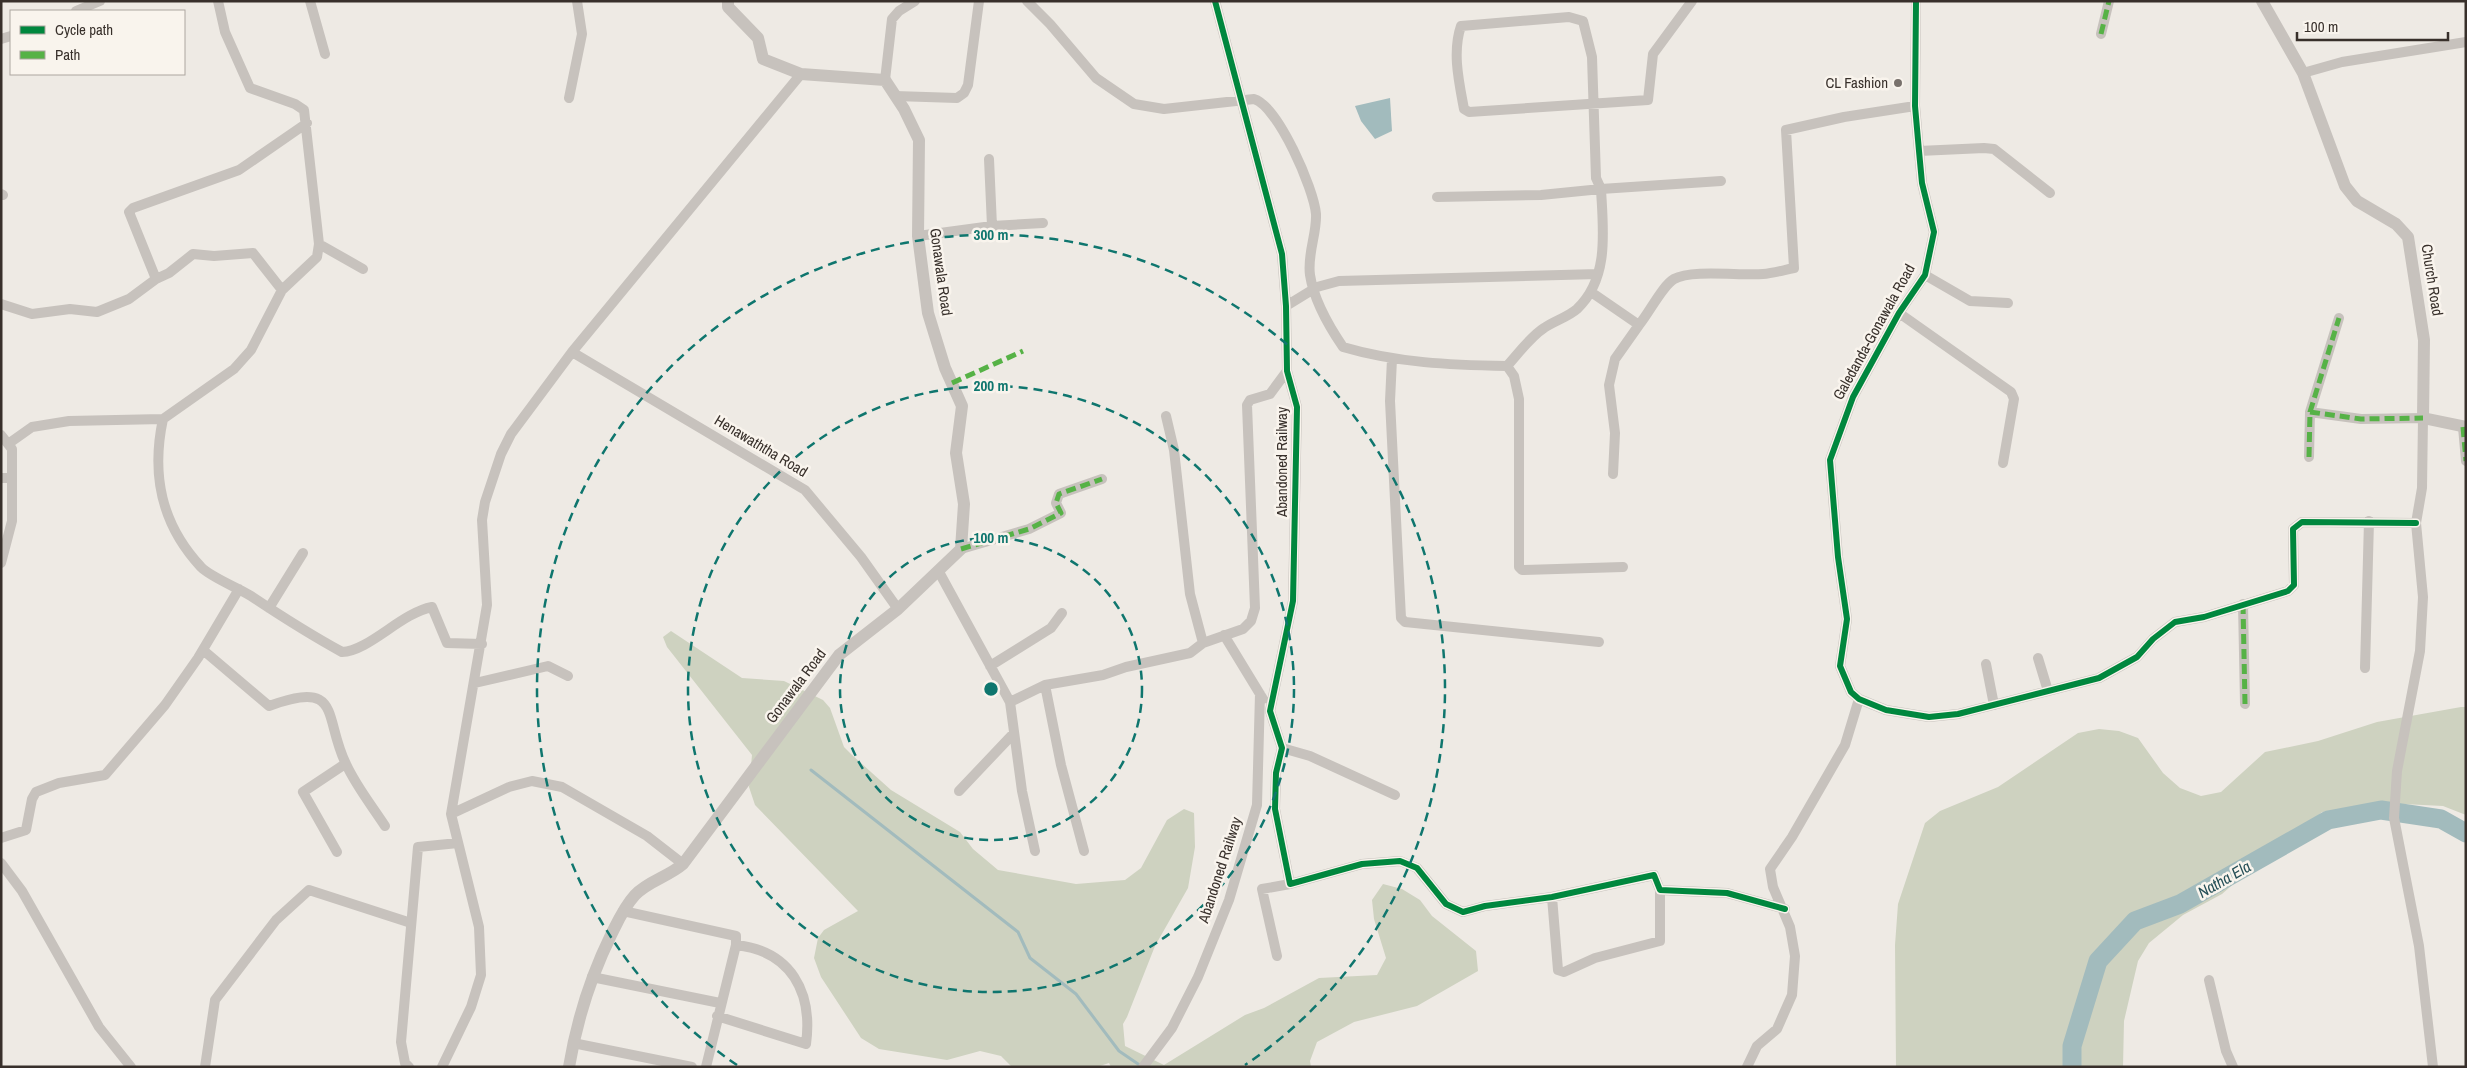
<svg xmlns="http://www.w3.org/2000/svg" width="2467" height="1068" font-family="'Archivo Narrow',sans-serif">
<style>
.green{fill:#ced2c0}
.water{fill:#a2bbbd}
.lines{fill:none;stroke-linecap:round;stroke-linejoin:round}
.stream{stroke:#a2bbbd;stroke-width:3}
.river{stroke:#a2bbbd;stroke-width:19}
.minor{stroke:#c7c2bd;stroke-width:10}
.tertiary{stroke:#c7c2bd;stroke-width:12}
.quiet{stroke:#56b246;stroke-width:5;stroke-dasharray:10 5;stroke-linecap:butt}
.cycleway-casing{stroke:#f9f4ed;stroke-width:9}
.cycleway{stroke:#00873e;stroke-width:6}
.ring{fill:none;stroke:#0f766e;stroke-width:2.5;stroke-dasharray:9 6}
.poi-dot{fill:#78716c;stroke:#f9f4ed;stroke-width:2}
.labels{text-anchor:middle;stroke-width:5;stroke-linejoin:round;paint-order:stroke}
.poi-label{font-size:15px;fill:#38302b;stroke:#f9f4ed;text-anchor:end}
.street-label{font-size:15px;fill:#38302b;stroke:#f9f4ed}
.water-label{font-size:16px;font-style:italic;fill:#244e56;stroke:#f9f4ed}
.centre{fill:#0f766e;stroke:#f9f4ed;stroke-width:2.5}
.ring-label{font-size:15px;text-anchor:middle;font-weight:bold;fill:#0f766e;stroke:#f9f4ed;stroke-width:5;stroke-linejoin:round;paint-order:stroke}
</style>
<rect width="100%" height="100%" fill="#eeeae4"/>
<path class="green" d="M671,631L742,678L784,681L823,700L830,708L844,747L852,755L891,790L960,832L973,849L998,870L1076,884L1125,880L1141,868L1167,820L1184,809L1194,813L1195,847L1188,888L1155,946L1127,1017L1123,1024L1125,1046L1164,1065L1245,1015L1264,1008L1319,978L1377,975L1386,958L1374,919L1372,900L1383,884L1402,889L1420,900L1432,916L1476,951L1478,971L1417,1006L1354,1022L1317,1042L1310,1061L1311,1067H1111L1109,1063L1097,1067H1012L1001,1056L980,1051L947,1060L879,1049L861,1038L821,977L814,958L818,938L824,930L858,911L755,805L749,787L752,755L667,647L663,637Z
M2461,707H2466V815L2443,806L2403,804L2322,812L2306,826L2287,837L2222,894L2183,915L2149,943L2138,961L2124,1021L2123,1067H1896L1895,945L1898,904L1925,823L1940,811L1998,787L2078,733L2099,729L2119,731L2138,738L2163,773L2180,788L2201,796L2221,792L2265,752L2318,741L2377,722Z"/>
<path class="water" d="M1390,98L1392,131L1375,139L1361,121L1355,106Z"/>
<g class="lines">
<path class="stream" d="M811,770L1018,932L1030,958L1076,994L1119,1051L1141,1066"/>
<path class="river" d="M2072,1067V1046L2098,961L2135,921L2180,904L2328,820L2381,810L2441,819L2466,833"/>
<path class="minor" d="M218,1L225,32L250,88L295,104L304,110L319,244L317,257L282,290L251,350L234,369L163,419C151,475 161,524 201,567C212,578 237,587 251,596C281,616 311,635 342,652C369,651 401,613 432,607L447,643L482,644
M310,1L325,54
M1027,1L1050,24L1096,78L1134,104L1164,109L1254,99C1278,106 1314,189 1316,214C1317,234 1307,254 1310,275C1314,301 1328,325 1343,347C1397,363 1451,365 1507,366C1518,354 1530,337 1544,328C1554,321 1568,317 1577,309C1610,278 1603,229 1601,189L1541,195L1437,197
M1215,1L1282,254L1286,306L1287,371L1297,407L1293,601L1270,711L1282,748L1276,773L1275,809L1290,884L1362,864L1400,861L1417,868L1446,904L1463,912L1485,906L1552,897L1654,875L1660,890L1727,893L1785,909
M1692,1L1653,54L1648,100L1469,112L1464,109C1459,82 1452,52 1461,26L1569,17L1583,21L1592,57L1596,178L1601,189L1721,181
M1916,1L1915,106L1919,151L1922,183L1934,232L1925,275L1899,313L1853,397L1830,460L1838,557L1847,619L1840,666L1851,692L1859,699L1886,710L1929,717L1958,714L2099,678L2137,657L2153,639L2175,622L2204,617L2288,591L2294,585L2293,529L2302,522L2416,523
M76,11L100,1
M2101,34L2109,1
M1,39L11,36
M2303,73L2342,62L2466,42
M885,80L892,19L899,11L915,1
M895,96L957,98L964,93L968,85L979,1
M569,98L582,34L577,1
M1919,151L1984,148L1994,149L2050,193
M1,194L3,195
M992,226L1043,223
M918,236L992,226L989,159
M319,244L363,269
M1925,275L1970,301L2008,303
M156,279L169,273L193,254L214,256L253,253L282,290
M1591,292L1639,325L1615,359L1609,385L1615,433L1613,474
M1,304L32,314L70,309L97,312L129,299L156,279L129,212L133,208L239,170L307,123
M1286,306L1317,287L1339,281L1598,274
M1899,313L2011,392L2014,399L2003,463
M1639,325C1649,313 1663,285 1674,279C1692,269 1741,276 1763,274C1773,273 1784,270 1794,268L1786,130L1844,117L1915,106
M572,352L805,490L861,557L898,609
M1392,359L1390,401L1401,618L1405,622L1599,642
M1507,366L1514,376L1519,399V567L1522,570L1623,567
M2310,412L2361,419L2423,418L2422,488L2416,523L2423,597L2420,651L2397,771L2394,818L2419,946L2433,1067
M1166,416L1174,450L1190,594L1203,643
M2463,427L2466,461
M1,435L12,449V521L1,563
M8,444L32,427L69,421L163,419
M2309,457L2310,412L2339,318
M1,478H12
M961,549L1029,529L1061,513L1056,503L1059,494L1102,479
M939,572L1010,702L1045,685L1103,675L1126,667L1190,653L1203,643L1243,629L1251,621L1255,608L1247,405L1250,400L1270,394L1287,371
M2243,604L2245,704
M269,608L303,553
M1224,635L1263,699
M203,650L269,706C343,679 323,717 346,764C356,786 372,806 385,826
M2038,658L2048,691
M1986,664L1994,705
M990,666L1051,628L1062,613
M2365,668L2369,521
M475,683L548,666L568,676
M1045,685L1061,765L1084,851
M1010,702L1022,791L1035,851
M1282,748L1310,756L1395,795
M959,791L1014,733
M451,814L509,787L532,781L562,787L647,836L683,864
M1,838L26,830L32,799L36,792L59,783L105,775L165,705L198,658L239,589
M337,852L303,792L345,764
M1,863L22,891L99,1027L131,1067
M1552,897L1558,970L1564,972L1595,958L1660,941V890
M623,911L736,936V945L706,1067
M1277,956L1262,889L1290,884
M592,977L720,1003
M2209,980L2226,1051L2233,1067
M717,1016L806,1044C813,992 791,951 736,945
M573,1043L692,1067
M205,1067L215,1000L276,920L309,890L411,923
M409,1067L405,1063L401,1042L418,847L458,843
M442,1067L471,1007L481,975L479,927L451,814L487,605L482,520L485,502L501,454L511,434L572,352L801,74
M1143,1067L1172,1028L1198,977L1229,900L1257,805L1260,694
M1747,1067L1757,1046L1777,1029L1792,995L1795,956L1790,927L1773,887L1770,869L1792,837L1845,745L1859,699"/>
<path class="tertiary" d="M2262,1L2303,73L2345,186L2357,201L2396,224L2408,237L2424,340L2423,418L2466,427
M569,1067C577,1019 590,978 611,935C618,921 624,907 635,895C648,881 668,877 683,864L839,655L898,609L961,549L964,504L956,453L962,406L945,368L928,313L918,236L919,140L904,109L885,80L801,74L763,59L758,38L728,7V1"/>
<path class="quiet" d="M2101,34L2109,1
M952,383L1023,351
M2310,412L2361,419L2423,418
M2463,427L2466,461
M2309,457L2310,412L2339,318
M961,549L1029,529L1061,513L1056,503L1059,494L1102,479
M2243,604L2245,704"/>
<g class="cycleway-casing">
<path id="cycleway" d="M1215,1L1282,254L1286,306L1287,371L1297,407L1293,601L1270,711L1282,748L1276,773L1275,809L1290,884L1362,864L1400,861L1417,868L1446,904L1463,912L1485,906L1552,897L1654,875L1660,890L1727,893L1785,909
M1916,1L1915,106L1919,151L1922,183L1934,232L1925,275L1899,313L1853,397L1830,460L1838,557L1847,619L1840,666L1851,692L1859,699L1886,710L1929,717L1958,714L2099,678L2137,657L2153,639L2175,622L2204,617L2288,591L2294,585L2293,529L2302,522L2416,523"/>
</g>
<use href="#cycleway" class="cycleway"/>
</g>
<g class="ring">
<circle cx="991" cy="689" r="151"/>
<circle cx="991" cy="689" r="303"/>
<path d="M737 1065A454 454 0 1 1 1245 1065"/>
</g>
<circle class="poi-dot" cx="1898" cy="83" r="5"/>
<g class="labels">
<g class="poi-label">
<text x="1888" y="88">CL Fashion</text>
</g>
<g class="street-label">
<text transform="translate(941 272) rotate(82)" y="5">Gonawala Road</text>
<text transform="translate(2432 280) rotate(81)" y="5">Church Road</text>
<text transform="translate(1874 332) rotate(-61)" y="5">Galedanda-Gonawala Road</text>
<text transform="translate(761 446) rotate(31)" y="5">Henawaththa Road</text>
<text transform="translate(1282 462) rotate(-90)" y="5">Abandoned Railway</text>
<text transform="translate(796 686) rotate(-53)" y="5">Gonawala Road</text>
<text transform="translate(1220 870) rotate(-72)" y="5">Abandoned Railway</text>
</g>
<g class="water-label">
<text transform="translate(2224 879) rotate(-30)" y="6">Natha Ela</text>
</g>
</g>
<circle cx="991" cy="689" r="8" class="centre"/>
<g class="ring-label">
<text x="991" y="240">300 m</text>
<text x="991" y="391">200 m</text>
<text x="991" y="543">100 m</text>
</g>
<rect width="2467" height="1068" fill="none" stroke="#38302b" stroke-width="5"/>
<rect x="10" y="10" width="175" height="65" fill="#f9f4ed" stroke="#aca69f"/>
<rect x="20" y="26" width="25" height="8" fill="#00873e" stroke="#aca69f"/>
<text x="55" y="35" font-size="15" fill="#38302b">Cycle path</text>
<rect x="20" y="51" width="25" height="8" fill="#56b246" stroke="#aca69f"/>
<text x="55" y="60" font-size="15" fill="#38302b">Path</text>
<path d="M2297 32v8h151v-8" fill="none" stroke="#38302b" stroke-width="2.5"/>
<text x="2304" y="32" font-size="15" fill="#38302b" stroke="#f9f4ed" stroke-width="4" paint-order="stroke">100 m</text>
</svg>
